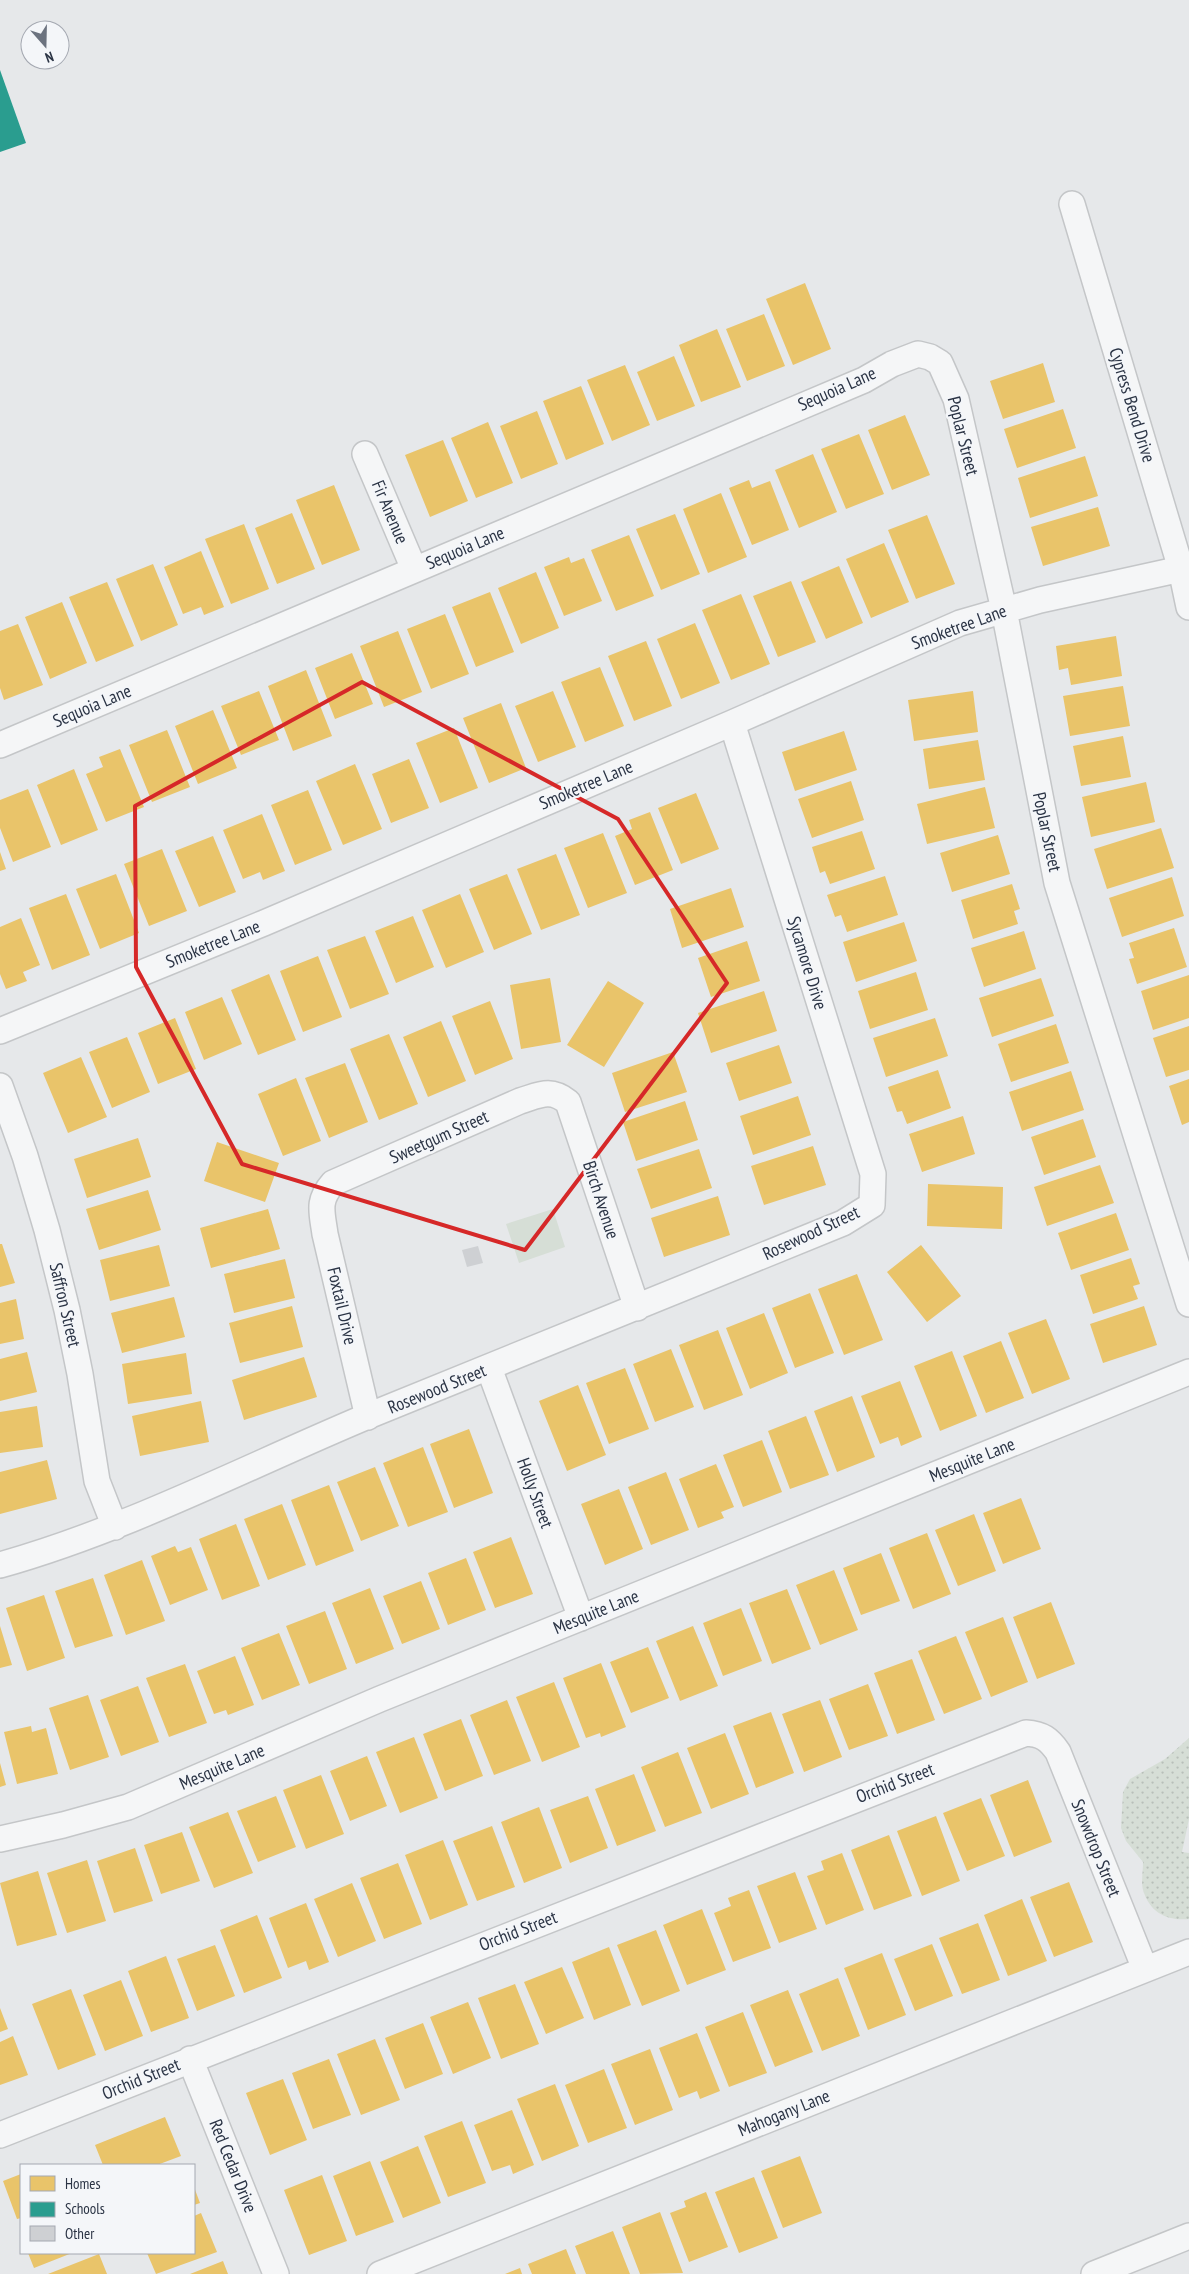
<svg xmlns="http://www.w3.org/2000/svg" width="1189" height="2274" font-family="'PT Sans Narrow',sans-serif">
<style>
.grass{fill:url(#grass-dots)}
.garden{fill:#d6ded6}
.homes{fill:#e9c46a}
.schools{fill:#2a9d8f}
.building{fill:#ced0d3}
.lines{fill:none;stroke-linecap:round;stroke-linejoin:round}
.street-casing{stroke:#c4c6c8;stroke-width:28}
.street{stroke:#f5f6f7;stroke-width:25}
.marked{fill:none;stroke:#d62828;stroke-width:4;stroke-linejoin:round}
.labels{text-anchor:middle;stroke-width:5;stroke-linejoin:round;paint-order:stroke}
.street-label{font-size:18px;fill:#2b3445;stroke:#f4f6f9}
</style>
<defs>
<pattern id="grass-dots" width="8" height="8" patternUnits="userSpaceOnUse" patternTransform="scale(1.25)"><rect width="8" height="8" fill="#d6ded6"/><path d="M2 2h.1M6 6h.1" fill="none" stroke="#b8bfb9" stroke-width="1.8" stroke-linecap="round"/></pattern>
</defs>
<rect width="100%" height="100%" fill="#e6e8ea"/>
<path class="grass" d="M1189,1738V1819L1182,1852L1189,1853V1919C1167,1921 1150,1913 1143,1890C1141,1882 1143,1871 1143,1862L1126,1841L1121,1828L1123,1792L1130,1779L1165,1759Z"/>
<path class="garden" d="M553,1209L565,1247L519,1263L506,1224Z"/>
<path class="homes" d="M805,283L831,349L793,365L766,299Z
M764,314L785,366L747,381L726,329Z
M717,329L741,387L701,402L679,345Z
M674,356L695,406L657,421L637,372Z
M1043,363L1055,402L1003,419L990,381Z
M625,365L650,425L612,441L587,380Z
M581,386L604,444L566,460L543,401Z
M1063,409L1076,448L1017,468L1004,429Z
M537,411L558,464L521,479L500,426Z
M905,415L930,475L892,490L868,430Z
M488,422L513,483L476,498L451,438Z
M859,434L884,494L846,509L821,449Z
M443,440L468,501L430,517L405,455Z
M813,454L837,512L799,528L775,470Z
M1085,456L1098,496L1030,518L1018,478Z
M749,480L752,488L770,481L789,530L752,545L729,488Z
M334,485L360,550L322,565L296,500Z
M721,493L747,557L708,573L683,509Z
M1098,507L1110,546L1043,566L1031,527Z
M292,513L315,569L277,584L255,528Z
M675,514L700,574L661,590L636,529Z
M927,515L955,584L916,599L888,530Z
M244,524L269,589L231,604L205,539Z
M629,535L654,596L616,611L591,550Z
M884,543L909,602L871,618L846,559Z
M201,551L224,607L204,615L201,607L183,614L164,567Z
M569,557L571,563L584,558L602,601L564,616L544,567Z
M153,564L178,625L141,641L116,579Z
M839,566L863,623L826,639L801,582Z
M536,572L559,628L521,644L498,588Z
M791,581L816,642L778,657L753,596Z
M107,582L134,646L96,662L69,597Z
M490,592L514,652L476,667L452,607Z
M741,594L770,664L731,680L702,610Z
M62,602L87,663L50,679L25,617Z
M445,614L469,674L431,689L407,629Z
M695,623L720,683L681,699L657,639Z
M18,624L43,685L4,700L0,688V631Z
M398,631L422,692L384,707L360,646Z
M1116,636L1122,676L1071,685L1068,668L1059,670L1056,646Z
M646,641L672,706L634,721L608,656Z
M352,653L373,704L335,719L315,668Z
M600,667L624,726L585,742L561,682Z
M306,670L332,736L293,751L268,686Z
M1123,686L1130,726L1070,736L1063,696Z
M259,691L279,740L241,755L221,706Z
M553,691L576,747L538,762L515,706Z
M973,691L978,732L914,741L908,700Z
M501,703L526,768L489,783L463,718Z
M213,710L237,768L198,784L175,726Z
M454,728L478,788L440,803L416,743Z
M167,730L190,787L152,802L129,745Z
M844,731L857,770L795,791L782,752Z
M1123,736L1131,777L1081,786L1073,746Z
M978,740L985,780L929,789L923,749Z
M120,749L144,807L106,822L86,774L103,767L99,757Z
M409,759L429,808L391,823L372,774Z
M355,764L382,829L343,845L316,781Z
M74,769L98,830L61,845L37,785Z
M851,781L864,820L812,838L798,799Z
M1146,782L1155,822L1091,837L1082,797Z
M985,787L995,828L927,844L917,804Z
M28,789L51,847L13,862L0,828V800Z
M308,790L332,850L295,865L271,805Z
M696,793L719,849L681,864L658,808Z
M650,812L673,870L635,885L615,836L632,829L629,820Z
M262,814L285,871L263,880L260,872L243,879L223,830Z
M1161,828L1174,868L1107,889L1094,849Z
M862,831L875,869L830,884L825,871L820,873L812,847Z
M603,833L627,893L588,908L564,848Z
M998,835L1010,874L952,892L940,853Z
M213,836L236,892L199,907L175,851Z
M162,849L187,911L149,926L124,864Z
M0,852L6,869L0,871Z
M556,854L580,915L541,930L517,869Z
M116,874L139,933L100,949L76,889Z
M507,874L532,934L494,950L469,889Z
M885,876L898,915L847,932L841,915L835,917L827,895Z
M1172,877L1184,916L1122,937L1109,898Z
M1012,884L1020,909L1014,911L1018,924L973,939L961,900Z
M731,888L744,927L682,948L670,909Z
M66,894L90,955L52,970L29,908Z
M460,894L484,952L446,968L422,910Z
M413,916L434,967L396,983L375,931Z
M21,918L40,965L23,972L27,981L6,989L0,974V927Z
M904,922L917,961L856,982L843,942Z
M1174,928L1187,967L1137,984L1129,959L1134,958L1129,943Z
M1024,931L1036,969L984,987L971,948Z
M365,936L389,994L350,1009L327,950Z
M747,941L760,981L711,997L698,958Z
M318,956L342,1017L303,1032L280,971Z
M916,972L928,1010L870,1029L858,991Z
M269,974L296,1040L258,1055L231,990Z
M1189,975V1018L1153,1030L1141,991Z
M550,978L561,1042L521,1049L510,985Z
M1041,978L1054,1016L992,1037L979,998Z
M608,981L644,1003L604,1067L567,1045Z
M764,991L777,1031L711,1053L698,1013Z
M222,997L242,1044L204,1060L185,1012Z
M490,1001L513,1059L475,1075L452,1016Z
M175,1018L196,1069L158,1084L138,1033Z
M935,1018L948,1056L886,1077L873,1038Z
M441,1021L466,1081L428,1097L403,1037Z
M1056,1024L1069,1063L1011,1082L998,1044Z
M1189,1026V1070L1166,1077L1153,1038Z
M389,1034L418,1104L379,1120L350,1049Z
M127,1037L150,1092L112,1108L89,1052Z
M779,1045L792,1083L739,1101L726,1063Z
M673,1052L687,1092L625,1112L612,1073Z
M81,1057L107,1117L68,1133L43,1073Z
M345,1063L368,1122L329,1138L305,1078Z
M938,1070L951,1108L907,1124L902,1111L897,1112L888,1087Z
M1071,1071L1084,1110L1022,1131L1009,1092Z
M296,1078L321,1141L283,1156L258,1094Z
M1189,1079V1122L1182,1125L1169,1086Z
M798,1096L811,1135L753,1155L740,1116Z
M685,1101L698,1140L636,1161L623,1122Z
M963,1116L975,1154L922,1172L909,1134Z
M1083,1119L1096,1157L1044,1175L1031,1137Z
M138,1138L151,1177L87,1198L74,1159Z
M217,1142L279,1163L265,1202L204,1181Z
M813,1146L826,1185L764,1205L751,1166Z
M699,1149L712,1188L651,1209L637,1169Z
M1100,1165L1114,1203L1047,1226L1034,1187Z
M928,1184L1003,1187L1002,1229L927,1226Z
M148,1190L161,1230L99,1250L86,1209Z
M718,1196L730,1235L664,1257L651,1218Z
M268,1209L280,1249L211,1268L200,1228Z
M1116,1213L1129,1250L1071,1270L1058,1233Z
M0,1244H2L15,1283L0,1287Z
M159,1245L170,1286L110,1301L100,1260Z
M921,1245L961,1296L927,1322L887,1272Z
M1131,1258L1140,1284L1133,1286L1138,1299L1093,1314L1080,1275Z
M285,1259L295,1298L234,1313L224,1274Z
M857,1274L883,1340L844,1355L818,1289Z
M810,1293L834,1353L795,1368L772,1308Z
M174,1297L185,1337L122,1353L111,1313Z
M16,1299L24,1339L0,1344V1303Z
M292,1306L303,1347L240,1363L229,1323Z
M1144,1306L1157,1345L1103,1363L1090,1324Z
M764,1313L788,1373L750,1389L726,1328Z
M1046,1319L1070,1379L1032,1394L1008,1333Z
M718,1330L743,1395L704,1410L679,1345Z
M1001,1341L1024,1398L986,1413L963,1356Z
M671,1349L694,1407L655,1422L633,1364Z
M952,1351L977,1416L940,1431L914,1366Z
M27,1352L37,1392L0,1401V1359Z
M186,1353L192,1394L128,1404L122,1364Z
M304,1357L317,1397L244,1420L232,1380Z
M625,1368L649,1429L609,1444L586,1383Z
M900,1381L922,1437L901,1446L898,1437L880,1444L861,1396Z
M578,1385L606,1455L567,1471L539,1401Z
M852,1396L875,1457L837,1472L814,1411Z
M201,1401L209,1442L140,1456L132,1416Z
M37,1406L43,1447L0,1453V1412Z
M806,1416L829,1475L790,1489L768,1431Z
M469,1429L493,1493L454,1508L430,1444Z
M762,1440L782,1492L743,1507L723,1455Z
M423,1447L448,1512L408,1527L383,1463Z
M47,1460L57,1499L0,1514V1472Z
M716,1464L734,1507L721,1512L724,1518L698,1528L679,1479Z
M375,1467L399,1526L361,1541L337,1482Z
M666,1472L689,1530L651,1545L628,1487Z
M329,1485L354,1551L316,1566L291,1500Z
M619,1489L643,1549L605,1565L581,1504Z
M1021,1498L1041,1549L1003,1564L983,1513Z
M282,1504L306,1565L268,1580L244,1519Z
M974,1514L996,1571L958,1586L935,1530Z
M236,1524L260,1586L222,1600L199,1539Z
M927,1533L951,1594L913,1609L889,1548Z
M511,1537L533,1594L495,1608L473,1552Z
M175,1546L178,1552L191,1547L208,1590L170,1605L151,1556Z
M881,1553L900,1601L861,1615L843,1568Z
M466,1558L486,1610L448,1625L428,1573Z
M142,1560L165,1621L126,1635L104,1575Z
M834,1570L858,1630L820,1645L796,1585Z
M93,1578L113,1636L75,1648L55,1591Z
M421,1581L440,1629L402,1644L383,1596Z
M370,1588L394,1649L356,1664L332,1603Z
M787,1589L811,1649L772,1664L749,1603Z
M44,1595L65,1658L27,1671L6,1608Z
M1051,1602L1075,1664L1037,1679L1013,1617Z
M741,1608L762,1661L723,1676L703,1623Z
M325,1611L347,1669L309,1684L286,1626Z
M1003,1617L1028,1682L991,1697L965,1632Z
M0,1626L12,1665L0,1668Z
M693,1626L718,1686L680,1701L656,1641Z
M279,1633L300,1685L262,1700L241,1648Z
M956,1636L982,1699L944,1714L918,1651Z
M648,1647L669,1698L631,1713L610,1662Z
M235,1656L254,1705L228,1715L226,1710L214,1714L197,1671Z
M912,1659L935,1720L897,1734L874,1673Z
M601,1663L626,1727L601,1737L600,1733L586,1738L563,1678Z
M185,1664L207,1723L169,1737L146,1678Z
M554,1682L580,1747L542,1762L516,1697Z
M868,1684L888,1736L849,1750L829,1699Z
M138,1686L159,1742L121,1756L100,1700Z
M88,1695L109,1757L70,1770L49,1708Z
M507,1700L531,1761L494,1775L470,1715Z
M820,1700L842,1757L804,1772L782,1714Z
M771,1712L794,1773L756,1788L733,1726Z
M461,1719L483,1776L445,1791L423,1734Z
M31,1726L32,1732L46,1728L58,1774L17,1784L4,1732Z
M725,1733L749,1794L711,1809L687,1748Z
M414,1737L438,1798L400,1813L376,1752Z
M678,1752L702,1813L665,1827L641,1767Z
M367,1756L387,1806L350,1821L330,1771Z
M0,1763L6,1785L0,1787Z
M634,1774L656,1831L617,1846L595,1789Z
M321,1775L344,1834L306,1849L283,1790Z
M1028,1780L1052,1842L1014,1857L990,1795Z
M276,1796L296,1847L258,1862L237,1811Z
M588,1796L608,1848L570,1863L550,1810Z
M981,1798L1005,1856L967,1871L943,1813Z
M539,1807L562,1868L524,1883L501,1822Z
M228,1812L253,1873L214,1888L189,1827Z
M936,1816L960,1881L922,1896L897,1831Z
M492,1826L515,1887L477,1901L453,1841Z
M182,1832L200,1881L161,1894L144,1845Z
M889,1835L912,1896L874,1910L851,1850Z
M443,1840L468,1905L430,1920L405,1855Z
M135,1848L153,1901L114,1913L97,1861Z
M842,1853L864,1910L826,1925L807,1876L824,1870L821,1861Z
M87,1860L106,1921L67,1933L47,1873Z
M398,1863L422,1924L384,1939L360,1878Z
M38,1871L57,1935L17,1946L0,1883Z
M795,1872L817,1929L779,1943L757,1886Z
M1069,1882L1093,1942L1054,1957L1030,1897Z
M352,1883L376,1941L338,1957L314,1899Z
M749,1890L771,1948L733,1962L714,1913L731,1906L728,1898Z
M1022,1899L1047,1961L1008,1976L984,1915Z
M306,1903L329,1962L309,1970L306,1961L288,1968L269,1918Z
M702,1909L726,1970L687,1985L663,1925Z
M257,1915L282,1978L244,1993L220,1930Z
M978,1923L1000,1980L962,1994L939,1938Z
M656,1930L680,1991L642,2006L617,1945Z
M932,1944L953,1996L915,2011L894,1959Z
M215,1945L235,1996L197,2011L177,1959Z
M609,1947L631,2005L594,2020L572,1962Z
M882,1953L906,2015L868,2030L844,1968Z
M166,1956L189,2018L151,2032L128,1971Z
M562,1967L584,2018L546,2034L524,1982Z
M838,1978L860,2036L822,2051L799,1994Z
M121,1980L143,2036L105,2051L83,1995Z
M515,1984L539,2044L501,2059L478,1998Z
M71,1989L96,2055L58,2070L32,2004Z
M788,1990L813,2052L775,2067L750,2005Z
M468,2002L491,2058L453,2074L430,2017Z
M0,2008L8,2029L0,2032Z
M743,2012L767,2073L729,2087L705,2027Z
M423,2023L443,2074L405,2089L385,2038Z
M697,2033L720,2091L700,2099L697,2091L679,2098L659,2048Z
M13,2036L28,2075L0,2085V2042Z
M375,2039L400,2100L361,2115L337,2054Z
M650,2049L673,2110L635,2125L611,2064Z
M329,2059L351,2115L313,2129L292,2073Z
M604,2069L627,2128L588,2143L565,2085Z
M283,2079L307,2140L270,2155L246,2093Z
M555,2084L579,2146L542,2161L517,2099Z
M512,2110L534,2165L513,2174L510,2165L492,2171L474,2125Z
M165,2117L181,2156L157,2165H103L95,2145Z
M462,2121L486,2183L448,2197L424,2136Z
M418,2146L441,2203L403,2218L380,2162Z
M800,2156L822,2213L783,2228L761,2171Z
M370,2161L394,2222L356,2236L333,2176Z
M21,2174V2218L17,2219L3,2181Z
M322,2175L347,2241L309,2255L284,2190Z
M754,2177L778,2238L739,2253L715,2192Z
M194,2187L200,2203L194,2205Z
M706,2192L728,2247L689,2262L670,2213L686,2207L684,2201Z
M660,2212L683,2273L640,2274L622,2227Z
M201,2213L217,2252L156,2274L147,2253H194V2216Z
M613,2231L630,2274H586L575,2246Z
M566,2249L576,2274H532L528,2264Z
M28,2253H72L34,2268Z
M99,2254L107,2274H48Z
M223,2261L228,2274H190Z
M520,2268L522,2274H505Z"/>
<path class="schools" d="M0,70L26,143L0,152Z"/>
<path class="building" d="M478,1246L483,1263L467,1267L462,1250Z"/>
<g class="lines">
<g class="street-casing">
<path id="street" d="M1072,204L1181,569L1189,607
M365,454L414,569
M0,745L864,380L892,364L918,354L930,357L940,363L956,399L1004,610L1057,883L1189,1304
M0,1031L264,923L732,723L960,623L1040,600L1181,569
M0,1086L25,1156L47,1230L67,1310L80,1374L97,1481L115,1527
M489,1368L581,1618
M368,1417L325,1234C322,1212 317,1201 333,1183L520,1101C540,1095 550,1088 568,1102L637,1308
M0,1565C128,1529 246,1467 368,1416C526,1351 685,1288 843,1223L872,1205L873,1174L732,723
M0,1839L63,1825L128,1807L380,1699L1189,1372
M190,2059L276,2274
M0,2135L1026,1733C1042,1734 1049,1739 1058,1752L1145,1969
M380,2274L1189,1952
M1094,2274L1189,2236"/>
</g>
<use href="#street" class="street"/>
</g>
<path class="marked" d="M362,682L618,819L727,983L525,1250L242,1164L136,967L135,806Z"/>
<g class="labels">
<g class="street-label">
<text transform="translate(837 389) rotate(-24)" y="6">Sequoia Lane</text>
<text transform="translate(1132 405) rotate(73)" y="6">Cypress Bend Drive</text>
<text transform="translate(963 436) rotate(76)" y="6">Poplar Street</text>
<text transform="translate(390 512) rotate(67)" y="6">Fir Anenue</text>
<text transform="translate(465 548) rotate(-23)" y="6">Sequoia Lane</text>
<text transform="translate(959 627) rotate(-20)" y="6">Smoketree Lane</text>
<text transform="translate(92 706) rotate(-23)" y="6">Sequoia Lane</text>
<text transform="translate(586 785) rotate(-23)" y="6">Smoketree Lane</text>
<text transform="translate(1047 832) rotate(78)" y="6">Poplar Street</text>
<text transform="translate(213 944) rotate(-22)" y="6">Smoketree Lane</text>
<text transform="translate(807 963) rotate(73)" y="6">Sycamore Drive</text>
<text transform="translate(439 1137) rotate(-24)" y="6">Sweetgum Street</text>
<text transform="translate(601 1200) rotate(72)" y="6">Birch Avenue</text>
<text transform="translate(811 1233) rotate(-25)" y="6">Rosewood Street</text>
<text transform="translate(65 1305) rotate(77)" y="6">Saffron Street</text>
<text transform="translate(342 1306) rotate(77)" y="6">Foxtail Drive</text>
<text transform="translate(437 1389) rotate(-22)" y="6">Rosewood Street</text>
<text transform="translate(972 1460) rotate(-22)" y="6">Mesquite Lane</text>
<text transform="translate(535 1493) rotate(70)" y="6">Holly Street</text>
<text transform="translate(596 1612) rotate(-22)" y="6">Mesquite Lane</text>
<text transform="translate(222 1767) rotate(-23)" y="6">Mesquite Lane</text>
<text transform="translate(895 1783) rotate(-21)" y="6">Orchid Street</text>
<text transform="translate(1096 1848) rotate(68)" y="6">Snowdrop Street</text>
<text transform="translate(518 1931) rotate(-21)" y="6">Orchid Street</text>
<text transform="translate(141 2079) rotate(-22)" y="6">Orchid Street</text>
<text transform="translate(784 2113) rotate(-22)" y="6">Mahogany Lane</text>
<text transform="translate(233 2166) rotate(68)" y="6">Red Cedar Drive</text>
</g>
</g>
<rect x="20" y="2164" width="175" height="90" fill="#f4f6f9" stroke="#a4a8b1"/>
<rect x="30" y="2176" width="25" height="15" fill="#e9c46a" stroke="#a4a8b1"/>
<text x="65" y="2189" font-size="15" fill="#2b3445">Homes</text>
<rect x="30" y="2202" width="25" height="15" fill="#2a9d8f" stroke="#a4a8b1"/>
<text x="65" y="2214" font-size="15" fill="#2b3445">Schools</text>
<rect x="30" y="2226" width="25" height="15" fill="#ced0d3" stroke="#a4a8b1"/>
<text x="65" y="2239" font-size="15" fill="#2b3445">Other</text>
<g transform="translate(45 45) rotate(160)"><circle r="24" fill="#f4f6f9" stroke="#a4a8b1"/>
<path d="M0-4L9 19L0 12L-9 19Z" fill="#6c737f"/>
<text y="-8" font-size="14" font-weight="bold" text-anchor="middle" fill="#2b3445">N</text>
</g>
</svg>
